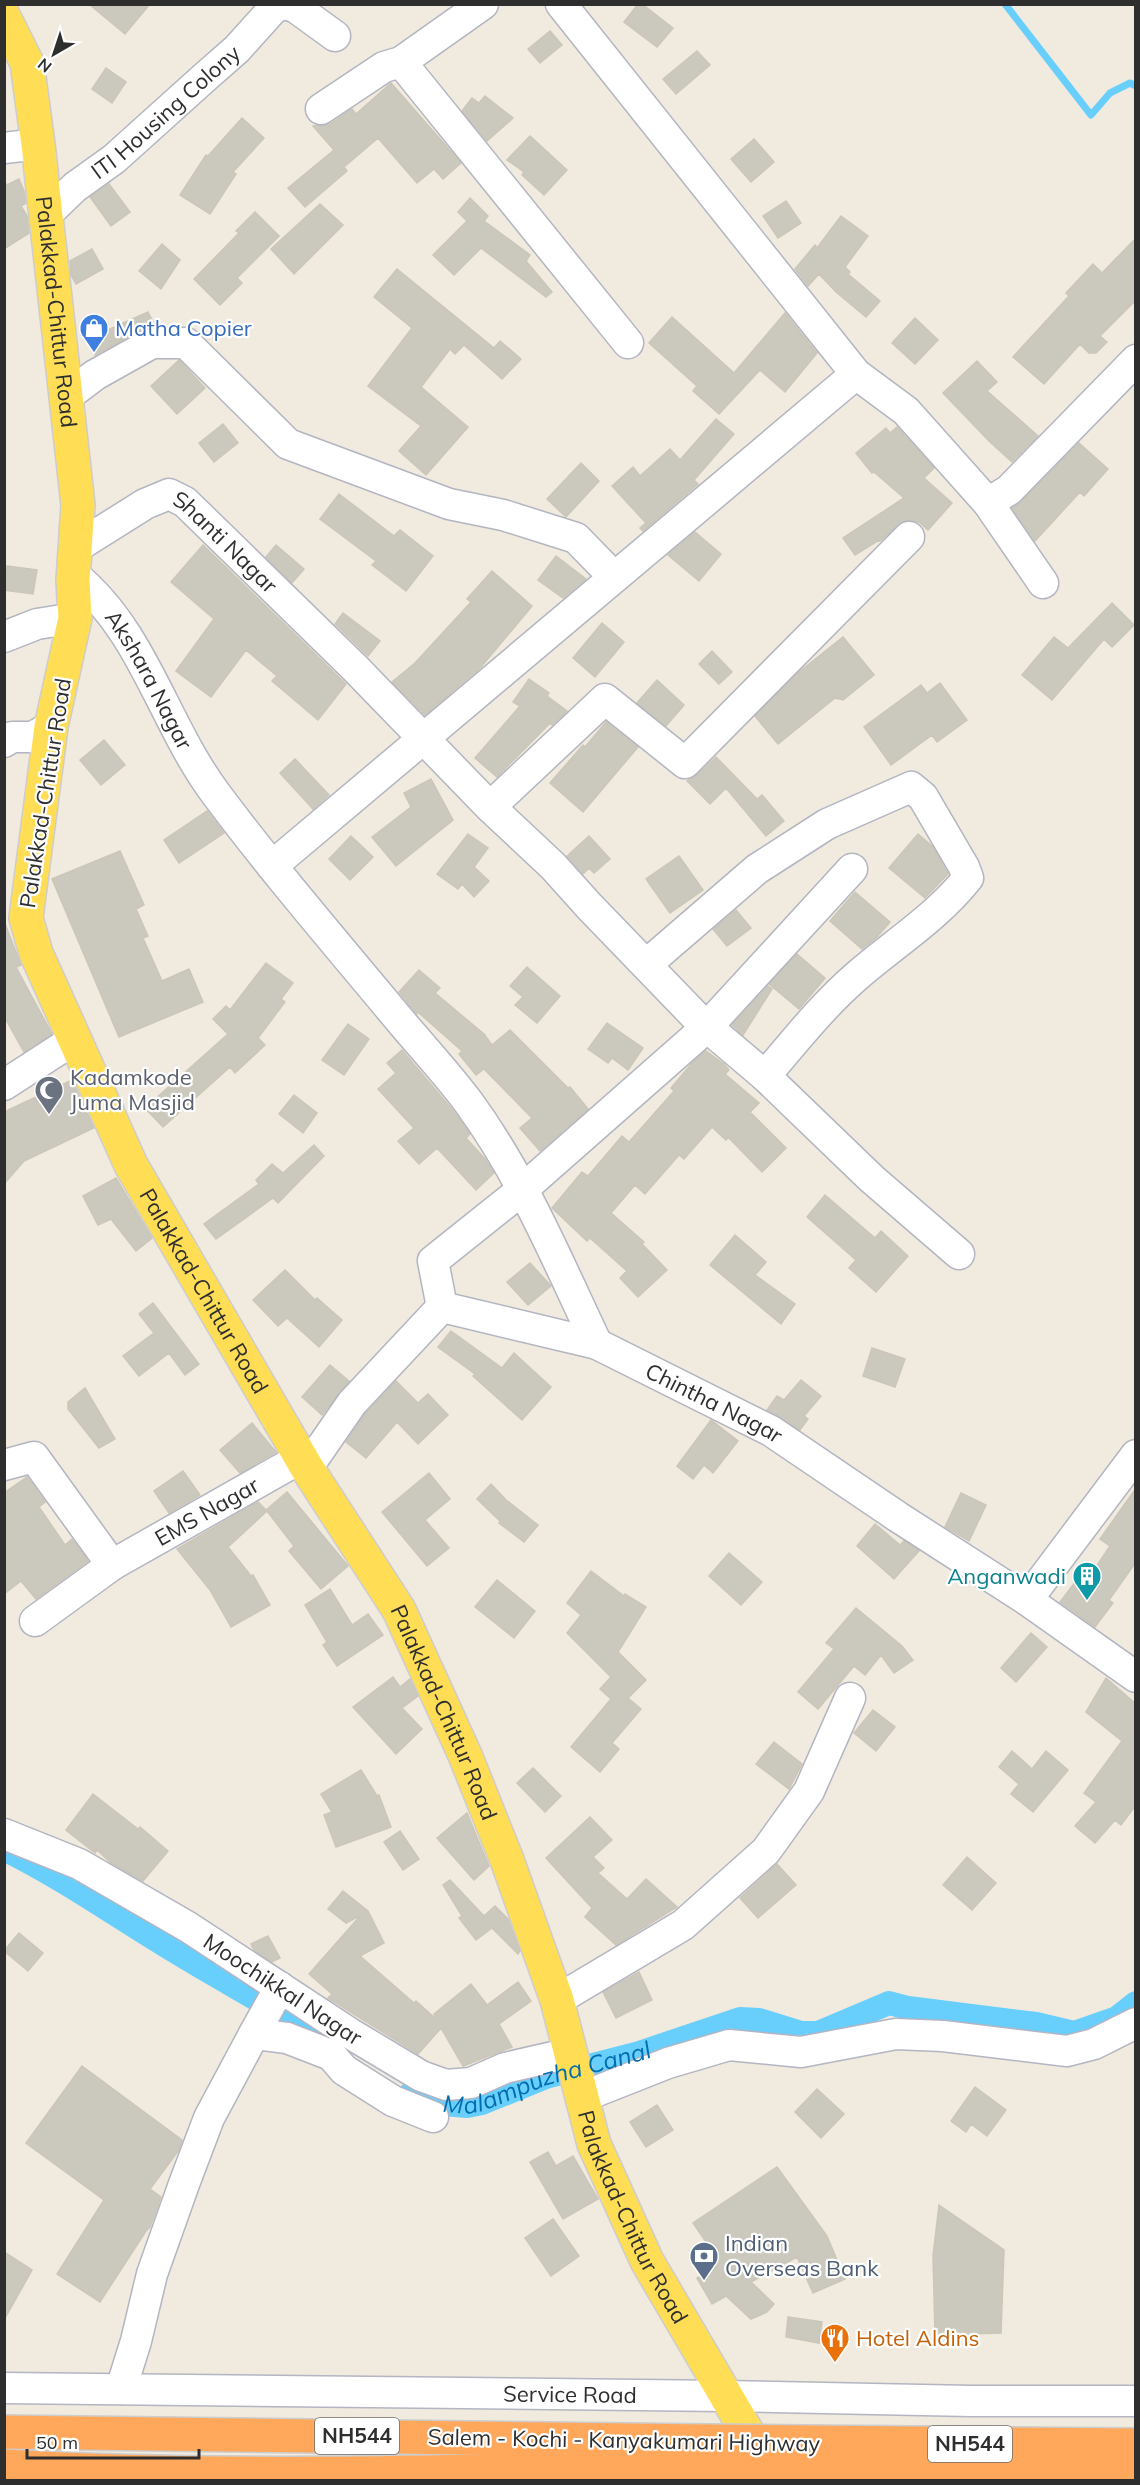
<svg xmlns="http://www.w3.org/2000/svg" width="1140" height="2485" font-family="Mulish,sans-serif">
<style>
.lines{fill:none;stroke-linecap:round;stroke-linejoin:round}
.stream{stroke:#68cffc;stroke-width:7}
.canal{stroke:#68cffc;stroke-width:24}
.building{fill:#cbc8bd;stroke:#ccc6b8;stroke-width:1.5}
.minor-casing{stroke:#b3b5c2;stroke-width:33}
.major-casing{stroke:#cdcdcd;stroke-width:36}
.highway-casing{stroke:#cdcdcd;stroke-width:36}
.minor{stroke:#fff;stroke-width:30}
.major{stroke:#ffde55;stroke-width:33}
.highway{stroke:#ffa85b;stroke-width:33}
.highway-bridge-casing{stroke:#cdcdcd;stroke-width:36;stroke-linecap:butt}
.highway-bridge{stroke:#ffa85b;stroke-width:33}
.labels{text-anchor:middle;stroke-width:4.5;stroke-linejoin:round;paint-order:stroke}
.shield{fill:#fff;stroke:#6d6d6d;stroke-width:1.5}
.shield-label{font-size:21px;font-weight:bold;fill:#2e2e2e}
.street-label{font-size:22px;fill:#2e2e2e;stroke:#fff}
.shop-label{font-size:22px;fill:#366cbe;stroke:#fff;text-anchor:start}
.worship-label{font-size:22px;fill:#5b616d;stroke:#fff;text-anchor:start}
.culture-label{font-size:22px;fill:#0d838f;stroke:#fff;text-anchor:end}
.service-label{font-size:22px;fill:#4e5e75;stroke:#fff;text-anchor:start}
.food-label{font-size:22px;fill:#c56008;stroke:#fff;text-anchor:start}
.water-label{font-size:24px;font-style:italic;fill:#006daf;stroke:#fff}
</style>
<rect width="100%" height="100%" fill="#f0eadf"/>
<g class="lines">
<path class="stream" d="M1005,4L1091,115L1110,93L1130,83L1136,86"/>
<g class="canal">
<path d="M4,1849C65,1879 119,1918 176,1952C230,1985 285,2013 336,2049"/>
<path id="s1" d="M409,2095L421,2102L467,2106L482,2103L546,2077L639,2053L740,2019L759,2020L801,2033H818L889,2003L908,2008L1036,2024L1074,2033L1117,2018L1136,2003"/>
</g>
</g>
<path class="building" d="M89,4H150L125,34Z
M638,4H642L673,28L657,47L624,22Z
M550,31L562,45L540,63L528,49Z
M697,51L710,65L676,94L663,79Z
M106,68L126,82L112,103L92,89Z
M391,83L461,163L443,179L434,169L417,183L378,138L344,167L347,171L305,207L288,188L334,150L313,126L330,124L352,109L356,114Z
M485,96L513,118L487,141L462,111L472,98L479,103Z
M242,118L264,138L233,172L236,174L210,214L180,195L206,155L208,156Z
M530,136L567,170L544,195L522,175L524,172L507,160Z
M754,139L774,162L751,182L731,159Z
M19,179L24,191L26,203L21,206L27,216L29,233L4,249V182L7,185Z
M109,184L130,212L111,226L90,197Z
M470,198L488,216L484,221L530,255L526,261L552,292L546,297L481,248L454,275L433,255L467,221L458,212Z
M786,201L801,223L778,238L763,216Z
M320,204L343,225L294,274L271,249Z
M255,212L279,236L237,278L242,283L220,305L194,279L239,233L236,231Z
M841,216L868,236L845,267L850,272L848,274L880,301L866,317L836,292L819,274L808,286L795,269L815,245L817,248Z
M1136,238V300L1100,336L1107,342L1096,353H1089L1080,344L1044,384L1013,357L1069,296L1066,293L1093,264L1102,273Z
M162,244L180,260L161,289L139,271Z
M92,249L103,269L76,284L71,275L70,261Z
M397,269L494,348L500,341L521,359L502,379L464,345L455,354L450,349L421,387L468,427L426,475L399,451L421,426L368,386L412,328L374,297Z
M148,312L155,326L144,328L95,355L88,339Z
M785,313L817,353L785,392L760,370L719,414L693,391L697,386L649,343L672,317L734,373Z
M915,318L938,340L915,364L892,343Z
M179,360L205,388L177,414L151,386Z
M977,361L997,382L987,391L1038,436L1012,462L989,441L943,393Z
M716,419L734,434L694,480L698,484L643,531L640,528L646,523L612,486L633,467L640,476L670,449L680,460Z
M223,424L238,443L214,462L199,443Z
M897,427L934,468L924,478L952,503L928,530L919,522L904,521L880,541L879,540L855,555L843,538L904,498L874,472L872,473L856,453L886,428L890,433Z
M1079,443L1108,469L1084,496L1080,492L1035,541L1012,508L1021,502Z
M581,463L599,481L566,517L547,499Z
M339,494L394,536L400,530L433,556L406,591L372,565L376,561L320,519Z
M695,532L721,554L699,581L668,555Z
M203,545L346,684L318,720L272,681L277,676L246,650L211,697L176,671L214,619L171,582Z
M276,545L304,569L292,583L266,557Z
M556,556L586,579L563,598L538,580Z
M7,566L37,570L33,594L4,590Z
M492,571L532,606L481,667L425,715L392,682L415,663L471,602L467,599Z
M1112,603L1134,625L1112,647L1104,639L1052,700L1022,675L1054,637L1068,648Z
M343,613L380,641L368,656L335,624Z
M602,623L624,642L595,677L573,658Z
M843,637L874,675L843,700L835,698L778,744L755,716L799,672Z
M712,651L732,672L719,684L699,664Z
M529,679L549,693L547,696L567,711L552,725L550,723L497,777L475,758L520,706L513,702Z
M657,680L684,705L666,726L637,703Z
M940,683L967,720L937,742L932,735L891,765L864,727L921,685L927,693Z
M606,722L638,747L583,812L550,783L583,745L585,747Z
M104,740L125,765L101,785L80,760Z
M716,757L757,799L762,795L784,821L766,836L726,788L710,804L687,781L697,775Z
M295,759L329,795L313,809L280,773Z
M431,779L453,820L396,866L372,837L411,807L404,793Z
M207,811L224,833L179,863L164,840Z
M468,834L488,848L474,867L489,881L474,897L462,884L458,889L437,874Z
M918,834L932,846L948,874L925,898L889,868Z
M351,836L373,857L350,880L329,859Z
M589,836L610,859L594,873L589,868L583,874L567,856Z
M120,851L144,905L136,909L148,936L143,938L162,981L189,969L203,1002L119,1037L52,879Z
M679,856L703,890L670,913L646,879Z
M855,892L890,922L877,937L862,949L830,921Z
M736,910L751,928L727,946L713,929Z
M4,921L21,965L16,967L52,1034L24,1052L4,1016Z
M797,954L825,978L799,1009L769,984Z
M266,963L293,983L281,999L285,1002L258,1038L265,1045L235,1073L230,1067L163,1127L145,1108L228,1034L213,1019L226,1006L230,1010Z
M527,967L560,996L537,1023L515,1005L523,997L510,986Z
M419,970L440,988L435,993L484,1034L492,1045L510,1030L568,1088L570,1087L588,1109L540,1151L520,1128L532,1118L484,1069L476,1075L459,1054L462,1051L418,1012L417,1014L399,992Z
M768,986L772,989L743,1035L732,1025Z
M607,1023L643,1048L628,1070L612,1058L608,1063L588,1049Z
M348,1024L369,1039L344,1075L322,1060Z
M402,1050L455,1113L470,1134L466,1138L485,1159L494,1173L476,1190L437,1148L419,1164L398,1141L414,1128L378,1089L396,1073L387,1063Z
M706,1051L724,1064L729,1070L725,1074L759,1103L750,1112L786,1148L762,1172L728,1137L726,1140L712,1127L684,1159L679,1155L645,1194L635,1185L611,1213L644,1242L642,1244L667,1270L638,1297L620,1278L627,1271L590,1238L587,1241L552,1208L582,1172L588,1176L622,1136L629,1142L674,1091L671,1088L693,1062Z
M72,1080L94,1128L24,1161L4,1184V1112Z
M294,1095L317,1113L303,1133L279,1114Z
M314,1145L324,1156L278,1203L273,1198L216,1239L204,1224L259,1184L256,1180L272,1164L283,1173Z
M116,1178L152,1238L136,1251L111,1219L98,1225L83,1196Z
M825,1195L875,1238L881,1231L908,1256L876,1292L849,1268L856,1260L807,1217Z
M735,1235L766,1262L755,1275L795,1304L781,1324L710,1265Z
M530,1263L551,1286L528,1305L507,1282Z
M285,1270L315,1300L317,1298L342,1320L319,1347L287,1318L278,1326L253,1300Z
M153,1303L199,1364L185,1375L169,1353L139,1376L123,1356L154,1333L139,1314Z
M451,1331L502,1368L514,1353L551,1387L522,1420L473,1376L475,1374L438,1347Z
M872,1348L905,1359L895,1387L863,1376Z
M330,1365L349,1381L322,1415L302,1397Z
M801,1380L821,1396L804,1416L808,1419L800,1430L767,1410L777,1396L784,1400Z
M396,1381L418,1403L428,1394L448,1415L418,1444L397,1422L366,1458L346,1442L365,1414Z
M85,1388L115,1439L99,1448L68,1409V1402Z
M711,1420L738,1441L713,1473L704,1465L693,1479L677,1466Z
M252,1423L276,1452L240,1473L220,1450Z
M183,1471L200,1495L169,1513L154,1491Z
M429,1473L450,1499L425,1520L449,1548L427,1566L382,1512Z
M27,1477L45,1502L39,1507L65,1545L72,1539L88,1561L36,1599L21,1581L4,1594V1493Z
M491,1484L506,1500L538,1525L524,1542L499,1523L500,1521L477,1499Z
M1136,1488V1562L1109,1600L1113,1603L1095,1627L1060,1602L1079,1577L1086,1582L1110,1546L1100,1539Z
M287,1492L348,1566L321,1589L289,1551L294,1546L267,1511L228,1547L251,1576L253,1575L270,1605L231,1627L210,1590L177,1549L258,1502L266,1510Z
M961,1493L986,1505L969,1541L945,1527Z
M875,1524L900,1545L904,1541L919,1551L894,1579L857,1546Z
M729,1553L762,1582L741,1605L709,1576Z
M591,1571L624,1596L625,1594L646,1607L618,1652L646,1680L628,1698L641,1709L612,1743L619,1749L600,1772L571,1747L611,1699L600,1689L611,1677L567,1633L581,1615L567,1603Z
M497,1580L535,1611L514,1638L475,1607Z
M330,1589L352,1625L368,1614L383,1635L337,1666L323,1645L327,1642L305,1605Z
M856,1608L902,1646L913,1660L894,1673L881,1655L865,1675L854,1666L818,1709L798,1692L834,1649L826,1643Z
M1031,1633L1047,1647L1016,1682L1001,1668Z
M393,1677L400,1687L410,1679L418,1696L402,1708L422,1729L396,1754L353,1707Z
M1106,1678L1136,1704V1805L1121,1825L1115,1820L1095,1843L1075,1826L1096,1802L1084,1793L1122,1741L1086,1712Z
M873,1710L895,1727L876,1751L854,1733Z
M774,1742L802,1764L789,1789L756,1764Z
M1012,1751L1032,1769L1046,1751L1068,1770L1033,1812L1011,1794L1019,1784L999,1767Z
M533,1768L561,1796L545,1812L517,1783Z
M361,1770L377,1796L379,1795L391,1827L336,1847L324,1815L332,1812L321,1794Z
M93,1794L138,1829L140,1827L168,1851L143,1881L111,1863L97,1850L95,1853L66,1830Z
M467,1813L489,1866L474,1880L437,1838Z
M590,1817L612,1840L593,1857L604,1868L598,1873L627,1899L646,1879L677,1907L616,1945L585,1917L592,1908L546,1858Z
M400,1831L419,1859L403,1870L384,1842Z
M967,1857L996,1883L972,1910L943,1885Z
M777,1864L796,1885L758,1918L740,1898Z
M450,1880L484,1916L495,1906L508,1919L520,1951L518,1954L492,1928L476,1940L459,1918L462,1916L443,1885Z
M343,1891L368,1911L384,1943L360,1956L414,2003L416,2001L436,2019L434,2014L471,1984L487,2005L518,1982L531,2001L499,2024L512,2047L463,2066L441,2028L418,2054L328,1998L332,1994L309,1974L361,1915L346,1923L328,1909Z
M19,1933L43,1953L28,1971L4,1951Z
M268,1936L280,1958L272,1962L254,1950L251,1944Z
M639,1972L652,2000L616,2018L603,1992Z
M82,2066L182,2140L179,2150L150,2189L161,2197L150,2227L146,2231L100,2302L57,2274L104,2200L26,2143Z
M975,2087L1006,2110L987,2136L971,2124L966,2132L951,2121Z
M817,2089L844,2114L821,2138L795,2112Z
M657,2105L673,2130L646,2147L630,2122Z
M548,2152L556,2166L573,2156L598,2199L563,2219L530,2162Z
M777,2167L827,2236L845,2279L813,2293L797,2257L751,2282L774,2304L767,2312L751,2319L726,2296L712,2304L697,2278L715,2269L709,2258L715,2255L693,2223Z
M939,2205L1004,2250L1001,2333L935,2335L933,2256Z
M553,2219L579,2256L551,2276L525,2238Z
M4,2252L32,2270L4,2320Z
M788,2317L822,2322L819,2343L786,2337Z"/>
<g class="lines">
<g class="minor-casing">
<g id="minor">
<path d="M284,4L295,7L335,36"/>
<path d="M561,4L856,374L906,411L988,503L1043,583"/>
<path d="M401,62L628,343"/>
<path d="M321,109L384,67L401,62L483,4"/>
<path d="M4,148L38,144"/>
<path id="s2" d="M46,215L75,187L114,159L204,78L237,49L273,9L281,4"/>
<path d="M66,397L95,375L152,343H186L288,444L449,504L503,515L576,538L614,577"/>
<path d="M988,503L1009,490L1136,360"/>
<path id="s3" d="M75,548L145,504L169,494L185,502L355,668L490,807L553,866L589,906L700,1021L765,1076"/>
<path id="s4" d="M74,575C144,632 163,723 216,794C275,873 340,948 403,1024C425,1050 449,1076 469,1103C523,1177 558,1262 597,1344"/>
<path d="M4,637L37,624L75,618"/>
<path d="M4,742L12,737H32L51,727"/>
<path d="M490,807L605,699L685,763L909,537"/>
<path d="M272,866L856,374"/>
<path d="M647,964L757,869L827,824L911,787L923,797L964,867L968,878C937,917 895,943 858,975C823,1005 795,1041 765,1076L872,1179L959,1254"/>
<path d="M4,1085L75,1039"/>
<path d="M442,1307L433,1261L523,1189L707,1027L852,869"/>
<path d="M4,1465L34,1457L112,1565"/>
<path id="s5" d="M307,1468L352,1403L442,1307L597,1344L771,1431L898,1517L1027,1600L1136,1677"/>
<path d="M1027,1600L1136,1455"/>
<path id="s6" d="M35,1621L112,1565L301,1458"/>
<path id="s7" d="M4,1834L79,1864L188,1927L351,2034L421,2076L446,2085L471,2083L505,2068L570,2053"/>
<path d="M557,2000L683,1925L766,1851L809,1791L850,1698"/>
<path d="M254,2034L280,1987"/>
<path d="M582,2097L668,2063L729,2045L801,2052L896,2034L943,2036L1067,2051L1094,2044L1136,2023"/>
<path id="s8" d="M4,2388L724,2396L971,2401H1136"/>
<path d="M121,2389L136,2341L152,2274L184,2184L209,2118L254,2034L287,2038L331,2055L344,2070L393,2101L433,2117"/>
</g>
</g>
<g class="major-casing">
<g id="major">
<path id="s9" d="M4,17L27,63L38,144L78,505L73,580L75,618L51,727L26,918L36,953L131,1165L307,1468L399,1610L465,1755L507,1860L557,2000L594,2144L647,2261L766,2464"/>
</g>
</g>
<g class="highway-casing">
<path id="highway" d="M4,2432L709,2441
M805,2442L1136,2445
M4,2466C242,2480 481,2471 719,2465
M807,2467L1136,2475"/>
</g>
<use href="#minor" class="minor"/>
<use href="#major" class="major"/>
<use href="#highway" class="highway"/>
<g class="highway-bridge-casing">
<path id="highway-bridge" d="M709,2441L805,2442
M719,2465L807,2467"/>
</g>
<use href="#highway-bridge" class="highway-bridge"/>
</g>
<defs>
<g id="shop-pin" transform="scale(1.5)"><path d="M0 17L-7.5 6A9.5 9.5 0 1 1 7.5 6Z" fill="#3f7fe0" stroke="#fff"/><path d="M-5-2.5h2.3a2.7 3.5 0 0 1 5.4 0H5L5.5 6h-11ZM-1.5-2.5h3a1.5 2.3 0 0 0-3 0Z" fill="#fff"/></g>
<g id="mosque-pin" transform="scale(1.5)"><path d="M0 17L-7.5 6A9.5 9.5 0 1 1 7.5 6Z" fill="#6b7280" stroke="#fff"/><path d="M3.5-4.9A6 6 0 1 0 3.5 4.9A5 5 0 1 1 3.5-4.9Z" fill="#fff"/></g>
<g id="building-pin" transform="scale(1.5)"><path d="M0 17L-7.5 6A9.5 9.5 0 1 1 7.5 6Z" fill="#0f9aa8" stroke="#fff"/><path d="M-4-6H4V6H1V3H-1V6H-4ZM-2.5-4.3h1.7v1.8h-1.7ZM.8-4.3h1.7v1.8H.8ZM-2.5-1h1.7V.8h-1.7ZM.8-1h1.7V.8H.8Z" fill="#fff"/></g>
<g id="bank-pin" transform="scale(1.5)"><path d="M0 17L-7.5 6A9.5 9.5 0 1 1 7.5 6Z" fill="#5c6f8a" stroke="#fff"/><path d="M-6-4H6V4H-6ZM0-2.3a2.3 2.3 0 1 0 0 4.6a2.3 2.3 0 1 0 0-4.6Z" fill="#fff"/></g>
<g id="restaurant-pin" transform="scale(1.5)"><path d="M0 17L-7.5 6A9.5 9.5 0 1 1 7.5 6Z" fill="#e8710a" stroke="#fff"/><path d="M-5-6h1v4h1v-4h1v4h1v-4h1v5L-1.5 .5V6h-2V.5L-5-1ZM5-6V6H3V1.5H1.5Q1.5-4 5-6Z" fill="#fff"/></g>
</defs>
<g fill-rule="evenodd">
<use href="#shop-pin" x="94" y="328"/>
<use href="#mosque-pin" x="49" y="1090"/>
<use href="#building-pin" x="1087" y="1576"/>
<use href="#bank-pin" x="704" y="2256"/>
<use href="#restaurant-pin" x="835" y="2338"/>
</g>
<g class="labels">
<g class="shield">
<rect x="315" y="2418" width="84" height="36" rx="4.5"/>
<rect x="928" y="2426" width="84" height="36" rx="4.5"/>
</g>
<g class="shield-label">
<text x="357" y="2443">NH544</text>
<text x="970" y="2451">NH544</text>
</g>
<g class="street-label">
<text dy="8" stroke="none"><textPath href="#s2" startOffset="158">ITI Housing Colony</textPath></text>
<text dy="8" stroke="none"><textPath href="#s9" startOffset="302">Palakkad-Chittur Road</textPath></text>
<text dy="8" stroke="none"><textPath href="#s3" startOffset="183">Shanti Nagar</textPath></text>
<text dy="8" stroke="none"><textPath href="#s4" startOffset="130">Akshara Nagar</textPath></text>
<text transform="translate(45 793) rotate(-81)" y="8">Palakkad-Chittur Road</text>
<text dy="8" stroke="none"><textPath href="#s9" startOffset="1328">Palakkad-Chittur Road</textPath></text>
<text dy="8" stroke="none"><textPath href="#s5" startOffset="501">Chintha Nagar</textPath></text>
<text dy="8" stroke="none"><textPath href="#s6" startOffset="204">EMS Nagar</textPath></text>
<text dy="8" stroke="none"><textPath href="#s9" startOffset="1814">Palakkad-Chittur Road</textPath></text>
<text dy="8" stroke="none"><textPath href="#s7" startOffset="320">Moochikkal Nagar</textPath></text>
<text dy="8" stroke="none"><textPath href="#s9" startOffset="2354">Palakkad-Chittur Road</textPath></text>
<text dy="8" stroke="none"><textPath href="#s8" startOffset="566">Service Road</textPath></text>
<text transform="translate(624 2440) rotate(1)" y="8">Salem - Kochi - Kanyakumari Highway</text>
</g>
<g class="shop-label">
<text x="115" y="336">Matha Copier</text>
</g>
<g class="worship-label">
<text x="70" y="1085">Kadamkode<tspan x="70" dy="25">Juma Masjid</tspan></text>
</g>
<g class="culture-label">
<text x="1066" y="1584">Anganwadi</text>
</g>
<g class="service-label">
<text x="725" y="2251">Indian<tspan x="725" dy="25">Overseas Bank</tspan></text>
</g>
<g class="food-label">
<text x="856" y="2346">Hotel Aldins</text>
</g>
<g class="water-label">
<text dy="8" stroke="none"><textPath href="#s1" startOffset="144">Malampuzha Canal</textPath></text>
</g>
</g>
<rect width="1140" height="2485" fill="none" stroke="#2e2e2e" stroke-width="12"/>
<g transform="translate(54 54) rotate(219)" stroke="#ffffff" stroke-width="4.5" paint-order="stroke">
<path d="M0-4.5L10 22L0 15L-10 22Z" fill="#2e2e2e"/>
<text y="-9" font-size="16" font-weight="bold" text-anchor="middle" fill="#2e2e2e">N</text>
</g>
<path d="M27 2449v9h172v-9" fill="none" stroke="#2e2e2e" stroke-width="3"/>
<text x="36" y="2449" font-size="18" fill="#2e2e2e" stroke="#ffffff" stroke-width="4.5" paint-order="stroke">50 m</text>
</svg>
